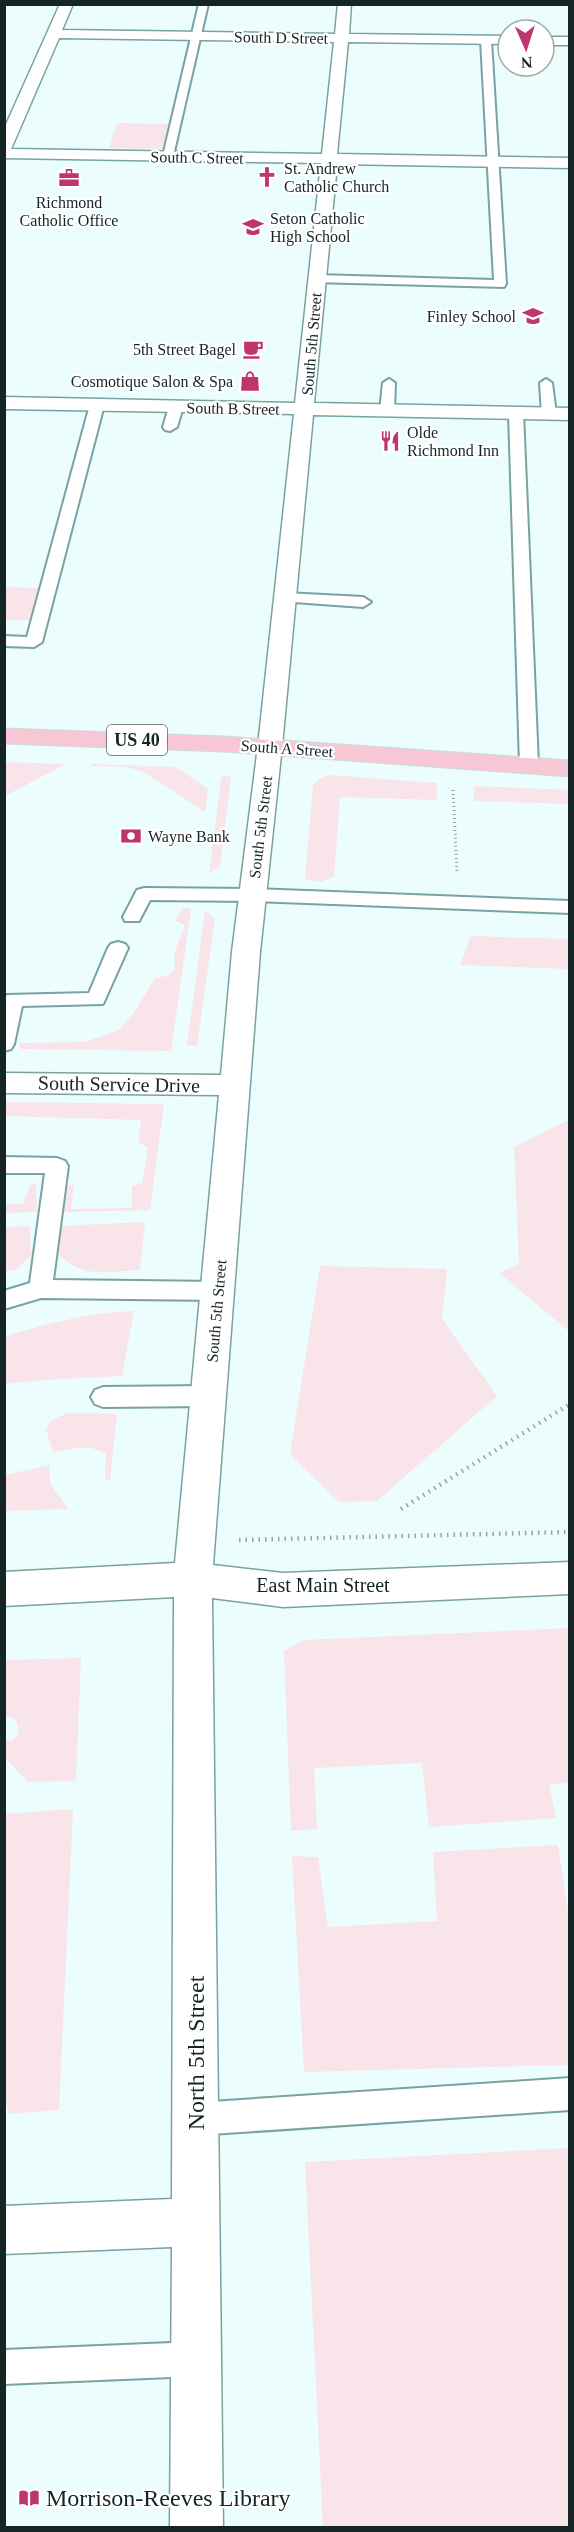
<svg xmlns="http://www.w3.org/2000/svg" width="574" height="2532" font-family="'Times New Roman',serif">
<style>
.green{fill:#f9e4e9}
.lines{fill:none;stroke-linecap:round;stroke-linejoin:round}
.lane-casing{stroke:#79a2a2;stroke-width:4}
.street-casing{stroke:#79a2a2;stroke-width:3}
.primary-casing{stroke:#d5d8d8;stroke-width:3}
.path-far1{stroke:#93a4a4;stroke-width:3;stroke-dasharray:1 3;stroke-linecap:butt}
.path{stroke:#93a4a4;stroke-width:4.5;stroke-dasharray:1.5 5;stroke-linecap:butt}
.lane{fill:#fff;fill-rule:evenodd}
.street{fill:#fff;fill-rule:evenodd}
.primary{fill:#f8c7d6;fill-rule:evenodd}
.labels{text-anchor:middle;stroke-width:4.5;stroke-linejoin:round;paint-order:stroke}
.far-street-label{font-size:16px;fill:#152525;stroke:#fff}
.far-poi-label{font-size:16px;fill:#152525;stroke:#fff;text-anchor:start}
.shield{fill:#fff;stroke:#5b6666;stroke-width:1.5}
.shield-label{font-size:18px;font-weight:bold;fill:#152525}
.street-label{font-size:20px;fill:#152525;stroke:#fff}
.near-street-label{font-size:24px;fill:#152525;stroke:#fff}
.near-poi-label{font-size:24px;fill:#152525;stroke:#fff;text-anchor:start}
</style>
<rect width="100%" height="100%" fill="#ecfdfd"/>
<path class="green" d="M117,123L169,124L162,149L109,148Z
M5,587L41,588L31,620H5Z
M5,762L66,764L5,796Z
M92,764L176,767L208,789L205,812L142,771L126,767L91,766Z
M224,775L231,777L220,866L209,874L221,778Z
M329,775L437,783V800L340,797L334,877L320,882L305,879L313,785L319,779Z
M474,786L569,790V804L474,801Z
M182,908L191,909L171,1051L20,1049V1043L85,1042L119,1030L135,1011L155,978L167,976L175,970L174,954L185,925L176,921Z
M205,910L215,919L197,1046L187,1045Z
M471,936L569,939V969L460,965Z
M5,1102L164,1104L150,1210L63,1212V1202L68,1185H74L71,1209L132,1208V1186L142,1183L148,1148L138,1142L141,1120L5,1116Z
M569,1120V1331L499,1273L519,1264L514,1147Z
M31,1184H36L37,1212L5,1213V1204H23Z
M145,1222L140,1270C108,1271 82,1280 58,1253L59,1226Z
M30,1226L31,1256L15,1270L5,1271V1227Z
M320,1266L447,1269L442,1319L497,1396L377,1501L339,1502L290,1454Z
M134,1311L122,1376L44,1380L5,1384V1336C49,1323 87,1313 134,1311Z
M67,1413L117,1414L110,1481L105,1480L106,1454C90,1443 72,1449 53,1452L46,1430L50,1421Z
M50,1465C46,1486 58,1493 68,1509L5,1511V1475Z
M569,1628V1783L549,1784L556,1818L429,1827L422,1763L314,1768L317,1829L291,1831L284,1651L304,1640Z
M81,1658L76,1781L28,1782L5,1758V1739L11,1742L19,1733L17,1722L9,1716L5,1717V1660Z
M73,1809L59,2110L9,2114L4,2093L5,1814Z
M558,1845L570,1924L569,2065L304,2072L292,1856L318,1857L328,1927L437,1921L433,1852Z
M569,2148V2527H323L305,2162Z"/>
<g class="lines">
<g class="lane-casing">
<path id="lane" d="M199,4H208L173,156L168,159L163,156Z
M486,37L491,40L506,284L504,287L313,282V276L317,275L494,280L481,40Z
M389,379L395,383L394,411L387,415L380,411L383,383Z
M546,379L552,383L556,414L549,418L542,414L540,383Z
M97,401L104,405L42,642L34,647L4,646V636L27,637L90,405Z
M176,403L183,407L177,427L170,431L165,430L163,427L169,407Z
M516,409L523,413L538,765L535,769H523L520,765L509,413Z
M285,593L363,597L371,602L363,607L280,601L277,598Z
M144,888L253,889L570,901V913L253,901L150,900L139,921H125L123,917L137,890Z
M118,942L125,944L128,948L103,1004L22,1006L14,1044L11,1049L4,1051V1000L7,995L89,993L108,948L111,944Z
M4,1157L57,1158L65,1161L68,1166L53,1280L217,1282L225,1285L228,1291L225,1297L217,1300L41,1298L4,1309V1291L30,1283L45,1173H4Z
M209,1386L217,1389L221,1396L217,1403L209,1406L103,1407L95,1404L91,1397L95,1390L103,1387Z
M570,2078V2110L196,2135L185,2130L180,2119L185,2108L196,2103Z
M195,2342L207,2347L212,2359L207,2371L195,2376L4,2384V2350Z"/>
</g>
<g class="street-casing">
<path id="street" d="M60,4H73L62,30L335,34L338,4H351L349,34L508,36V44L348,42L337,154L570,158V168L337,164L314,403L570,408V420L313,415L282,746L260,952L213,1565L283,1573L570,1562V1594L283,1607L212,1598L223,2528H170L172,2247L4,2254V2206L172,2199L174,1597L4,1606V1572L175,1563L219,1095L4,1093V1073L221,1075L232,952L258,746L294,414L4,409V397L295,403L321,163L4,158V129ZM59,38L334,42L322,154L11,149Z
M544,37H570V45H544Z"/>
</g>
<g class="primary-casing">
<path id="primary" d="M4,729L224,737L570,761V776L224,751L4,743Z"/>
</g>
<path class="path-far1" d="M453,790L457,872"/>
<path class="path" d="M401,1509L570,1404
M239,1540L570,1532"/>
<use href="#lane" class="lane"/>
<use href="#street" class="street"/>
<use href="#primary" class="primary"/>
</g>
<defs>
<g id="church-bare" transform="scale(1.62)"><path d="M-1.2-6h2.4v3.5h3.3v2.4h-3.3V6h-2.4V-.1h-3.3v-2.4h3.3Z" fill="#bf356e" stroke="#fff" stroke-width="2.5" paint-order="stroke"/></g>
<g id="office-bare" transform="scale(1.62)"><path d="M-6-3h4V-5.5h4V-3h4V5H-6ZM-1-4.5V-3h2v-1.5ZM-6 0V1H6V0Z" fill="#bf356e" stroke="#fff" stroke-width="2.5" paint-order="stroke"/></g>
<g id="school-bare" transform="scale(1.62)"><path d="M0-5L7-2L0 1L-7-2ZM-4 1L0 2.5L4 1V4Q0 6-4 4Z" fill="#bf356e" stroke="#fff" stroke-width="2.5" paint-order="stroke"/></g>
<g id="cafe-bare" transform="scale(1.62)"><path d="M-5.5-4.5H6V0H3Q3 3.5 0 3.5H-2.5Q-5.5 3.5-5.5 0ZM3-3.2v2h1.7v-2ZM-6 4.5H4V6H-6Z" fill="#bf356e" stroke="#fff" stroke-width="2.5" paint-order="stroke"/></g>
<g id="shop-bare" transform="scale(1.62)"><path d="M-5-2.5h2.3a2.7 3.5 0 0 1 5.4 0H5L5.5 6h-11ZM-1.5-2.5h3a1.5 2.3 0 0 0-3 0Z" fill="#bf356e" stroke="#fff" stroke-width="2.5" paint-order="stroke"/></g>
<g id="restaurant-bare" transform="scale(1.62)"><path d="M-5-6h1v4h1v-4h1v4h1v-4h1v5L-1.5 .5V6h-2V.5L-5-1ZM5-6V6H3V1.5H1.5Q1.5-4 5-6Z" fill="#bf356e" stroke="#fff" stroke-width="2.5" paint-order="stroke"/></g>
<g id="bank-bare" transform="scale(1.62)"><path d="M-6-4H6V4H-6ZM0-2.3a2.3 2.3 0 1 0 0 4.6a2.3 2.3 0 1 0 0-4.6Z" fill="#bf356e" stroke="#fff" stroke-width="2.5" paint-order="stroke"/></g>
<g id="library-bare" transform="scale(1.62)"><path d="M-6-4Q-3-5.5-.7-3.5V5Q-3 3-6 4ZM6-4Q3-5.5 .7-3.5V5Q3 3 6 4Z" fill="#bf356e" stroke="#fff" stroke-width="2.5" paint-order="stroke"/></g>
</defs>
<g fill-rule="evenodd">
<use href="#church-bare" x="267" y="177"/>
<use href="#office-bare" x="69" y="178"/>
<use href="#school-bare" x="253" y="227"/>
<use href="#school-bare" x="533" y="316"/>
<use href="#cafe-bare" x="253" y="349"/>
<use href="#shop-bare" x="250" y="381"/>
<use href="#restaurant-bare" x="390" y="441"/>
<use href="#bank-bare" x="131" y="836"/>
<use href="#library-bare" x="29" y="2498"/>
</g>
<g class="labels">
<g class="far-street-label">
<text transform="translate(281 37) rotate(1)" y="6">South D Street</text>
<text transform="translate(197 157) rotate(1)" y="6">South C Street</text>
<text transform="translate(311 344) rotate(-85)" y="6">South 5th Street</text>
<text transform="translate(233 408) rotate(1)" y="6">South B Street</text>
<text transform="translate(287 748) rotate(4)" y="6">South A Street</text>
<text transform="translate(260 827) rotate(-83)" y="6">South 5th Street</text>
<text transform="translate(216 1311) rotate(-85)" y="6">South 5th Street</text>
</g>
<g class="far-poi-label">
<text x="284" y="174">St. Andrew<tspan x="284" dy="18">Catholic Church</tspan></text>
<text x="69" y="208" text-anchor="middle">Richmond<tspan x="69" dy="18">Catholic Office</tspan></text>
<text x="270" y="224">Seton Catholic<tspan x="270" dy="18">High School</tspan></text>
<text x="516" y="322" text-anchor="end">Finley School</text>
<text x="236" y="355" text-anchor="end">5th Street Bagel</text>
<text x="233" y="387" text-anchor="end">Cosmotique Salon &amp; Spa</text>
<text x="407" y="438">Olde<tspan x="407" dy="18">Richmond Inn</tspan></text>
<text x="148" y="842">Wayne Bank</text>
</g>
<rect class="shield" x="107" y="725" width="60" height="30" rx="4.5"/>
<g class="shield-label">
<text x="137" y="746">US 40</text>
</g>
<g class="street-label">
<text transform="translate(119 1084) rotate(1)" y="7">South Service Drive</text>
<text x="323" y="1592">East Main Street</text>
</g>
<g class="near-street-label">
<text transform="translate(196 2053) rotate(-90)" y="8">North 5th Street</text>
</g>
<g class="near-poi-label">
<text x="46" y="2506">Morrison-Reeves Library</text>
</g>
</g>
<rect width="574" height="2532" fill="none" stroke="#152525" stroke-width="12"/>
<g transform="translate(526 48) rotate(177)"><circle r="28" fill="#ffffff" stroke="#a1a8a8" stroke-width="1.5"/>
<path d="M0-4.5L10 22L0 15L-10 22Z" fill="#bf356e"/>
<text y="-9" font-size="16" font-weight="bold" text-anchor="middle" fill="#152525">N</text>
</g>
</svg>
